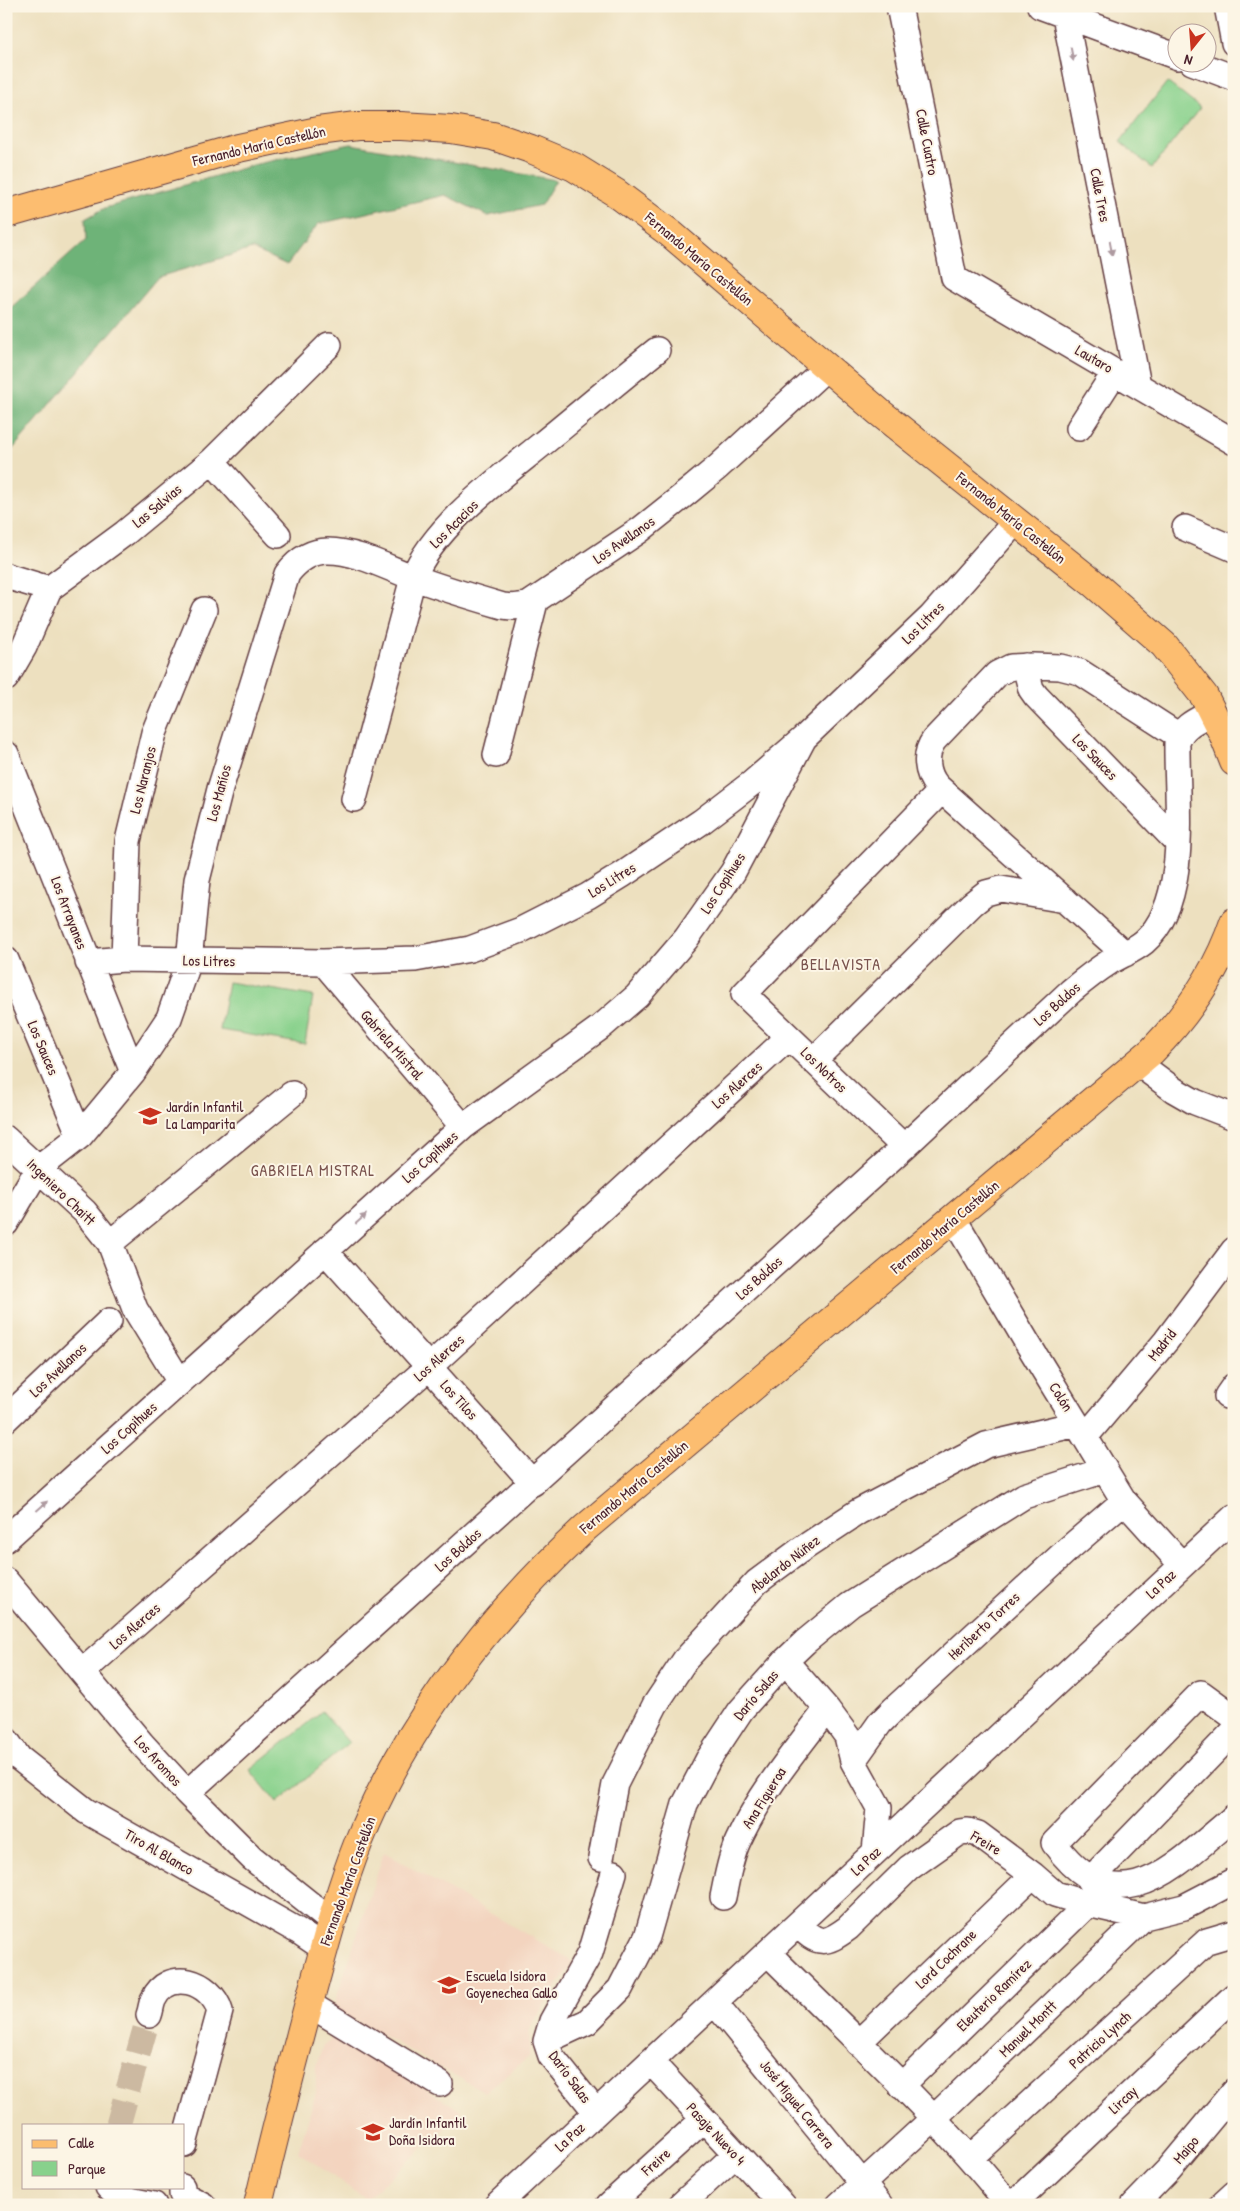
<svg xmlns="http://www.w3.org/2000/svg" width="1240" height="2211" font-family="'Patrick Hand',sans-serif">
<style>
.built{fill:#f3d4bf}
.green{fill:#88d18c;stroke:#69785c}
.forest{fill:#6eb378;stroke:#5c6952}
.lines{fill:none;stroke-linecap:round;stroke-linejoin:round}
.minor-tunnel{stroke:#ccb9a1;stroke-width:25;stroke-dasharray:25 12;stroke-linecap:butt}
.minor-casing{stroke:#623c41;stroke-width:28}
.major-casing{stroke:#623c41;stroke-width:30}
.minor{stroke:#fff;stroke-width:25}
.major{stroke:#fcbd6f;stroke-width:28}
.oneway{fill:#ae9aa0}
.labels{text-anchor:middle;stroke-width:4;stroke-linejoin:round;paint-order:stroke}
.street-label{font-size:15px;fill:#4a1f2b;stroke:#fcf5e5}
.poi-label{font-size:15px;fill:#4a1f2b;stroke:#fcf5e5;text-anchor:start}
.neighbourhood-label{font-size:16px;letter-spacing:1px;fill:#79524d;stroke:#fcf5e5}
</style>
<rect width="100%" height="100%" fill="#fcf5e5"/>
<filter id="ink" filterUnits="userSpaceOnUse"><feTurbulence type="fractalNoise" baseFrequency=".02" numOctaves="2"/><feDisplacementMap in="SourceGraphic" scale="10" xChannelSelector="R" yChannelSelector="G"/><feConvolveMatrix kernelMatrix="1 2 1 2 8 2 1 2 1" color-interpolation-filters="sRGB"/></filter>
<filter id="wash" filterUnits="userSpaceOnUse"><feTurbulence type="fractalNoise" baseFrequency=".0096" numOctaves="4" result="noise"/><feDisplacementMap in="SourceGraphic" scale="20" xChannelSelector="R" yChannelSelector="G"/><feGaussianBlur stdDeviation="1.12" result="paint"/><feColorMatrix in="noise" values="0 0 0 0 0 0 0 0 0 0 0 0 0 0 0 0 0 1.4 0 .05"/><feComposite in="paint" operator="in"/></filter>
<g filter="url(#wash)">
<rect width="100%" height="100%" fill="#ede0bf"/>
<path class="built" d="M384,1852L573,1961L530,2028L529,2057L485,2092L333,2008Z
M336,2036H342L463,2112L366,2199L298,2152L316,2093V2066L323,2045Z"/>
<path class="green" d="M1167,82L1200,108L1152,168L1120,142Z
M228,982L313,996L305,1044L220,1030Z
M322,1711L349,1743L277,1803L250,1770Z"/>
<path class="forest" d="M351,144L556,180L541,205L488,216L445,195L318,224L287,265L252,249L158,277L6,457V312L86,240L85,219L105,208L257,164Z"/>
</g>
<g filter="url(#ink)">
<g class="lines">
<path class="minor-tunnel" d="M118,2125L149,2015"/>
<g class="minor-casing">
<path id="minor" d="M899,6L954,278L1234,442
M1040,6L1178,57
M1063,6L1138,385
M1227,6L1234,43
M1192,62L1234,78
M1079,428L1115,372
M212,461L278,535
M1185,528L1234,549
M6,576L49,589
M1025,666L1031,689L1036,696L1177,842
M6,678L24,647L49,589L125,533L212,461L329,345
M6,754L133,1072
M496,755L535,602
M354,799L413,578C433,527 499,479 542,444C580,413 618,381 657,350
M1125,954L937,786C926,773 924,754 934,740L997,674L1011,667L1033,666L1060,667L1080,672L1179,736
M124,959L128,841L154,733L204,610
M6,960L80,1136
M88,962L124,959L323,962L415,959L470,949L521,930L588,896L622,875L701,822L752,783L804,738L931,617L1015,522
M323,962L463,1127
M813,1061L972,904L986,893L1001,889L1065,900
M1139,1064L1174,1090L1195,1102L1234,1117
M6,1139L85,1212L110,1243L135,1309L180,1382
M904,1147L744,994L941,791
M954,1219L1028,1344L1124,1501L1182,1565
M6,1223L38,1169L80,1136L133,1072L169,1018L189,961L197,880L220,789L287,574C297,561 310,551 328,551C356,551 386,567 412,577C442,588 472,597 503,606L512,607L528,605L640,530L689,491L718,467L827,367
M110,1243L292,1094
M325,1251L533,1483
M1227,1396L1234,1386
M6,1419L109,1321
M1085,1437L1166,1341L1234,1250
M6,1539L463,1127L601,1027L637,996L686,939L733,872L804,738
M6,1581L142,1744L187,1793L252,1858L331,1921
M785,1661L827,1709L847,1736L853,1761L879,1808L875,1852
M82,1672L429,1367L789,1037
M1234,1717L1201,1693L1054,1843C1118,1930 1174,1867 1234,1817
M6,1740L19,1758L86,1811L298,1931L323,1948
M853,1761L880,1723L893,1710L1066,1551L1124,1501
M187,1793L904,1147L1071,991C1084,980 1097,970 1111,961C1122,955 1134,950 1144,942C1191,902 1176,799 1177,743C1182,725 1198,720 1213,712
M601,1858L615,1784L655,1705L685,1660L757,1582L799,1551L858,1512L986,1445L1077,1424
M1090,1880L1234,1731
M723,1897C727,1878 730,1858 738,1841C760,1793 795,1751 827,1709
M798,1925C818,1945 825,1945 848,1928L909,1868L960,1832L968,1831L978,1834L1033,1875L1055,1894L1088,1904L1144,1917
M768,1953C850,2035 937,2114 1009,2205
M715,2003L880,2205
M309,2004L440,2084
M149,2015C151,2010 151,2005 153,2000C168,1967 211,1981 220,2011L184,2144
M546,2041L587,2022L620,1989L647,1937L685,1804L708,1760L741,1710L785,1661L805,1642L850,1605L1024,1496L1105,1470
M858,2043L1033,1875
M651,2062L783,2205
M901,2086L1088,1904
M596,2112L551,2056L546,2041L552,2021L590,1953L614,1873
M971,2157L1207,1941L1234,1933
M108,2187L120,2198L154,2205
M182,2187V2194L203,2205
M497,2205L1234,1517
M609,2205L703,2120
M681,2205L735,2155
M839,2205L934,2118L1144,1917L1184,1907L1234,1881
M1013,2205L1234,1996
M1134,2205L1169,2169L1234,2091
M1222,2205L1234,2194"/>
</g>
<g class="major-casing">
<path id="major" d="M6,214L238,148L318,131L357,126H401L451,129L493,136L531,149L574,167L616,193L671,234L879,412L1093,583L1164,645L1204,696L1223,734L1234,762
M258,2205C274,2137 291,2070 309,2003C324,1949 338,1894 359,1841C408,1719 490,1617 585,1528L1152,1051C1189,1013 1217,972 1234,922"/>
</g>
<use href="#minor" class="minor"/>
<use href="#major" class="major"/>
</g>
<defs><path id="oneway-solid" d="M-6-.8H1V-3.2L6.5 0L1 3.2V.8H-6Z" transform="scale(1.25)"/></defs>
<g class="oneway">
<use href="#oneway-solid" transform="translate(1072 54) rotate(79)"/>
<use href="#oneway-solid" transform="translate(1111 248) rotate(79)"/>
<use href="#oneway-solid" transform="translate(361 1219) rotate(-42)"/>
<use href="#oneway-solid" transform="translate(42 1506) rotate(-42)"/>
</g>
</g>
<defs>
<g id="school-bare" transform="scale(1.725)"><path d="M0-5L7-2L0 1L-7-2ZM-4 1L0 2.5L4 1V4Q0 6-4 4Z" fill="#c8321e" stroke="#fcf5e5" stroke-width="2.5" paint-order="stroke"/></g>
</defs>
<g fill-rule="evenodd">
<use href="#school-bare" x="150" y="1116"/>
<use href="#school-bare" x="449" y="1985"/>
<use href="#school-bare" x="373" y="2132"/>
</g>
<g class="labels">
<g class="street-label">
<text transform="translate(927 142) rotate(79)" y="5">Calle Cuatro</text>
<text transform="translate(259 146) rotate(-13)" y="5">Fernando María Castellón</text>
<text transform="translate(1100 195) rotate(79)" y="5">Calle Tres</text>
<text transform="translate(699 259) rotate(40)" y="5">Fernando María Castellón</text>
<text transform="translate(1094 359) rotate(30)" y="5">Lautaro</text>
<text transform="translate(157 506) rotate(-40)" y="5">Las Salvias</text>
<text transform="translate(1011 518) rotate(39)" y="5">Fernando María Castellón</text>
<text transform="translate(454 524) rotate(-45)" y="5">Los Acacios</text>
<text transform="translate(624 540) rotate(-35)" y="5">Los Avellanos</text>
<text transform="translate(923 623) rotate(-45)" y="5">Los Litres</text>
<text transform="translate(1095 757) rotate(46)" y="5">Los Sauces</text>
<text transform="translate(143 780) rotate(-76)" y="5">Los Naranjos</text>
<text transform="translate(219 793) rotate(-75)" y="5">Los Mañíos</text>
<text transform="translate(612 880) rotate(-32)" y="5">Los Litres</text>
<text transform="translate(723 883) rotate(-57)" y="5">Los Copihues</text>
<text transform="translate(69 913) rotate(69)" y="5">Los Arrayanes</text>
<text transform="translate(209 961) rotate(1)" y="5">Los Litres</text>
<text transform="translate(1057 1004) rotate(-42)" y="5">Los Boldos</text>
<text transform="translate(392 1045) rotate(49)" y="5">Gabriela Mistral</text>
<text transform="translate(43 1048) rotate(67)" y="5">Los Sauces</text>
<text transform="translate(824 1070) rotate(44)" y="5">Los Notros</text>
<text transform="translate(737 1085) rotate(-42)" y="5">Los Alerces</text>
<text transform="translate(430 1157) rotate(-42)" y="5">Los Copihues</text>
<text transform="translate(61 1192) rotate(44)" y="5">Ingeniero Chaitt</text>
<text transform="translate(945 1227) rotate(-40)" y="5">Fernando María Castellón</text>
<text transform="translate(759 1278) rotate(-42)" y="5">Los Boldos</text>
<text transform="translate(1162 1345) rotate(-52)" y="5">Madrid</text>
<text transform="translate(439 1358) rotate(-42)" y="5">Los Alerces</text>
<text transform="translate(58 1370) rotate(-43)" y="5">Los Avellanos</text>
<text transform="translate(1061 1397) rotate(58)" y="5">Colón</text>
<text transform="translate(459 1400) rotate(48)" y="5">Los Tilos</text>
<text transform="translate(129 1428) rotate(-42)" y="5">Los Copihues</text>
<text transform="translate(634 1487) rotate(-40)" y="5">Fernando María Castellón</text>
<text transform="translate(458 1550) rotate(-42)" y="5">Los Boldos</text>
<text transform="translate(785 1564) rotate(-38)" y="5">Abelardo Núñez</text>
<text transform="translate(1161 1584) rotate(-43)" y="5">La Paz</text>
<text transform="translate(135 1626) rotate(-41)" y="5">Los Alerces</text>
<text transform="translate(984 1626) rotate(-43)" y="5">Heriberto Torres</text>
<text transform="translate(756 1695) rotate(-50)" y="5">Darío Salas</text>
<text transform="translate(158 1761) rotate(48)" y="5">Los Aromos</text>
<text transform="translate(764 1798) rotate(-58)" y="5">Ana Figueroa</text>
<text transform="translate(986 1843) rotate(31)" y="5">Freire</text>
<text transform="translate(159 1852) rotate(30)" y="5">Tiro Al Blanco</text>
<text transform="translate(866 1861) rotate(-43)" y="5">La Paz</text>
<text transform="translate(348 1881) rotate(-70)" y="5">Fernando María Castellón</text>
<text transform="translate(946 1959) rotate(-44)" y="5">Lord Cochrane</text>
<text transform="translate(994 1995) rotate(-44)" y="5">Eleuterio Ramírez</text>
<text transform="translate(1028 2029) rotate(-44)" y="5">Manuel Montt</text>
<text transform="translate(1100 2040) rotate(-42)" y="5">Patricio Lynch</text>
<text transform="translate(570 2077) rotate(54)" y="5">Darío Salas</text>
<text transform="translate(1123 2100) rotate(-43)" y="5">Lircay</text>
<text transform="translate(797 2104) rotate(51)" y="5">José Miguel Carrera</text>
<text transform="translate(716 2134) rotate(47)" y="5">Pasaje Nuevo 4</text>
<text transform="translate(570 2137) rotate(-43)" y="5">La Paz</text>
<text transform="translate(1186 2150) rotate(-50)" y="5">Maipo</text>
<text transform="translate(656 2162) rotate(-42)" y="5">Freire</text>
</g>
<g class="poi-label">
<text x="166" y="1112">Jardín Infantil<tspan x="166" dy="17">La Lamparita</tspan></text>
<text x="466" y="1981">Escuela Isidora<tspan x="466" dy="17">Goyenechea Gallo</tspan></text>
<text x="389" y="2128">Jardín Infantil<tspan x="389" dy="17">Doña Isidora</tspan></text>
</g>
<g class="neighbourhood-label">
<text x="841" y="970">BELLAVISTA</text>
<text x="313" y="1176">GABRIELA MISTRAL</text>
</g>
</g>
<rect width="1240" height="2211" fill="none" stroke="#fcf5e5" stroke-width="25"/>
<rect x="22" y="2124" width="162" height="65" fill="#fcf5e5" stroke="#b59f9b"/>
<rect x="32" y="2140" width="25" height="8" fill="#fcbd6f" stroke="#b59f9b"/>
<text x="68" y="2148" font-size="15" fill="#4a1f2b">Calle</text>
<rect x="32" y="2161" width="25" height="15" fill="#88d18c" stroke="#b59f9b"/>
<text x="68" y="2174" font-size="15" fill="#4a1f2b">Parque</text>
<g transform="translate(1192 48) rotate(197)"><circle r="24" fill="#fcf5e5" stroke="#b59f9b"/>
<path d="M0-4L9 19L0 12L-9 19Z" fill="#c8321e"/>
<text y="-8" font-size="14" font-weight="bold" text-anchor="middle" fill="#4a1f2b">N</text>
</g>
</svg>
